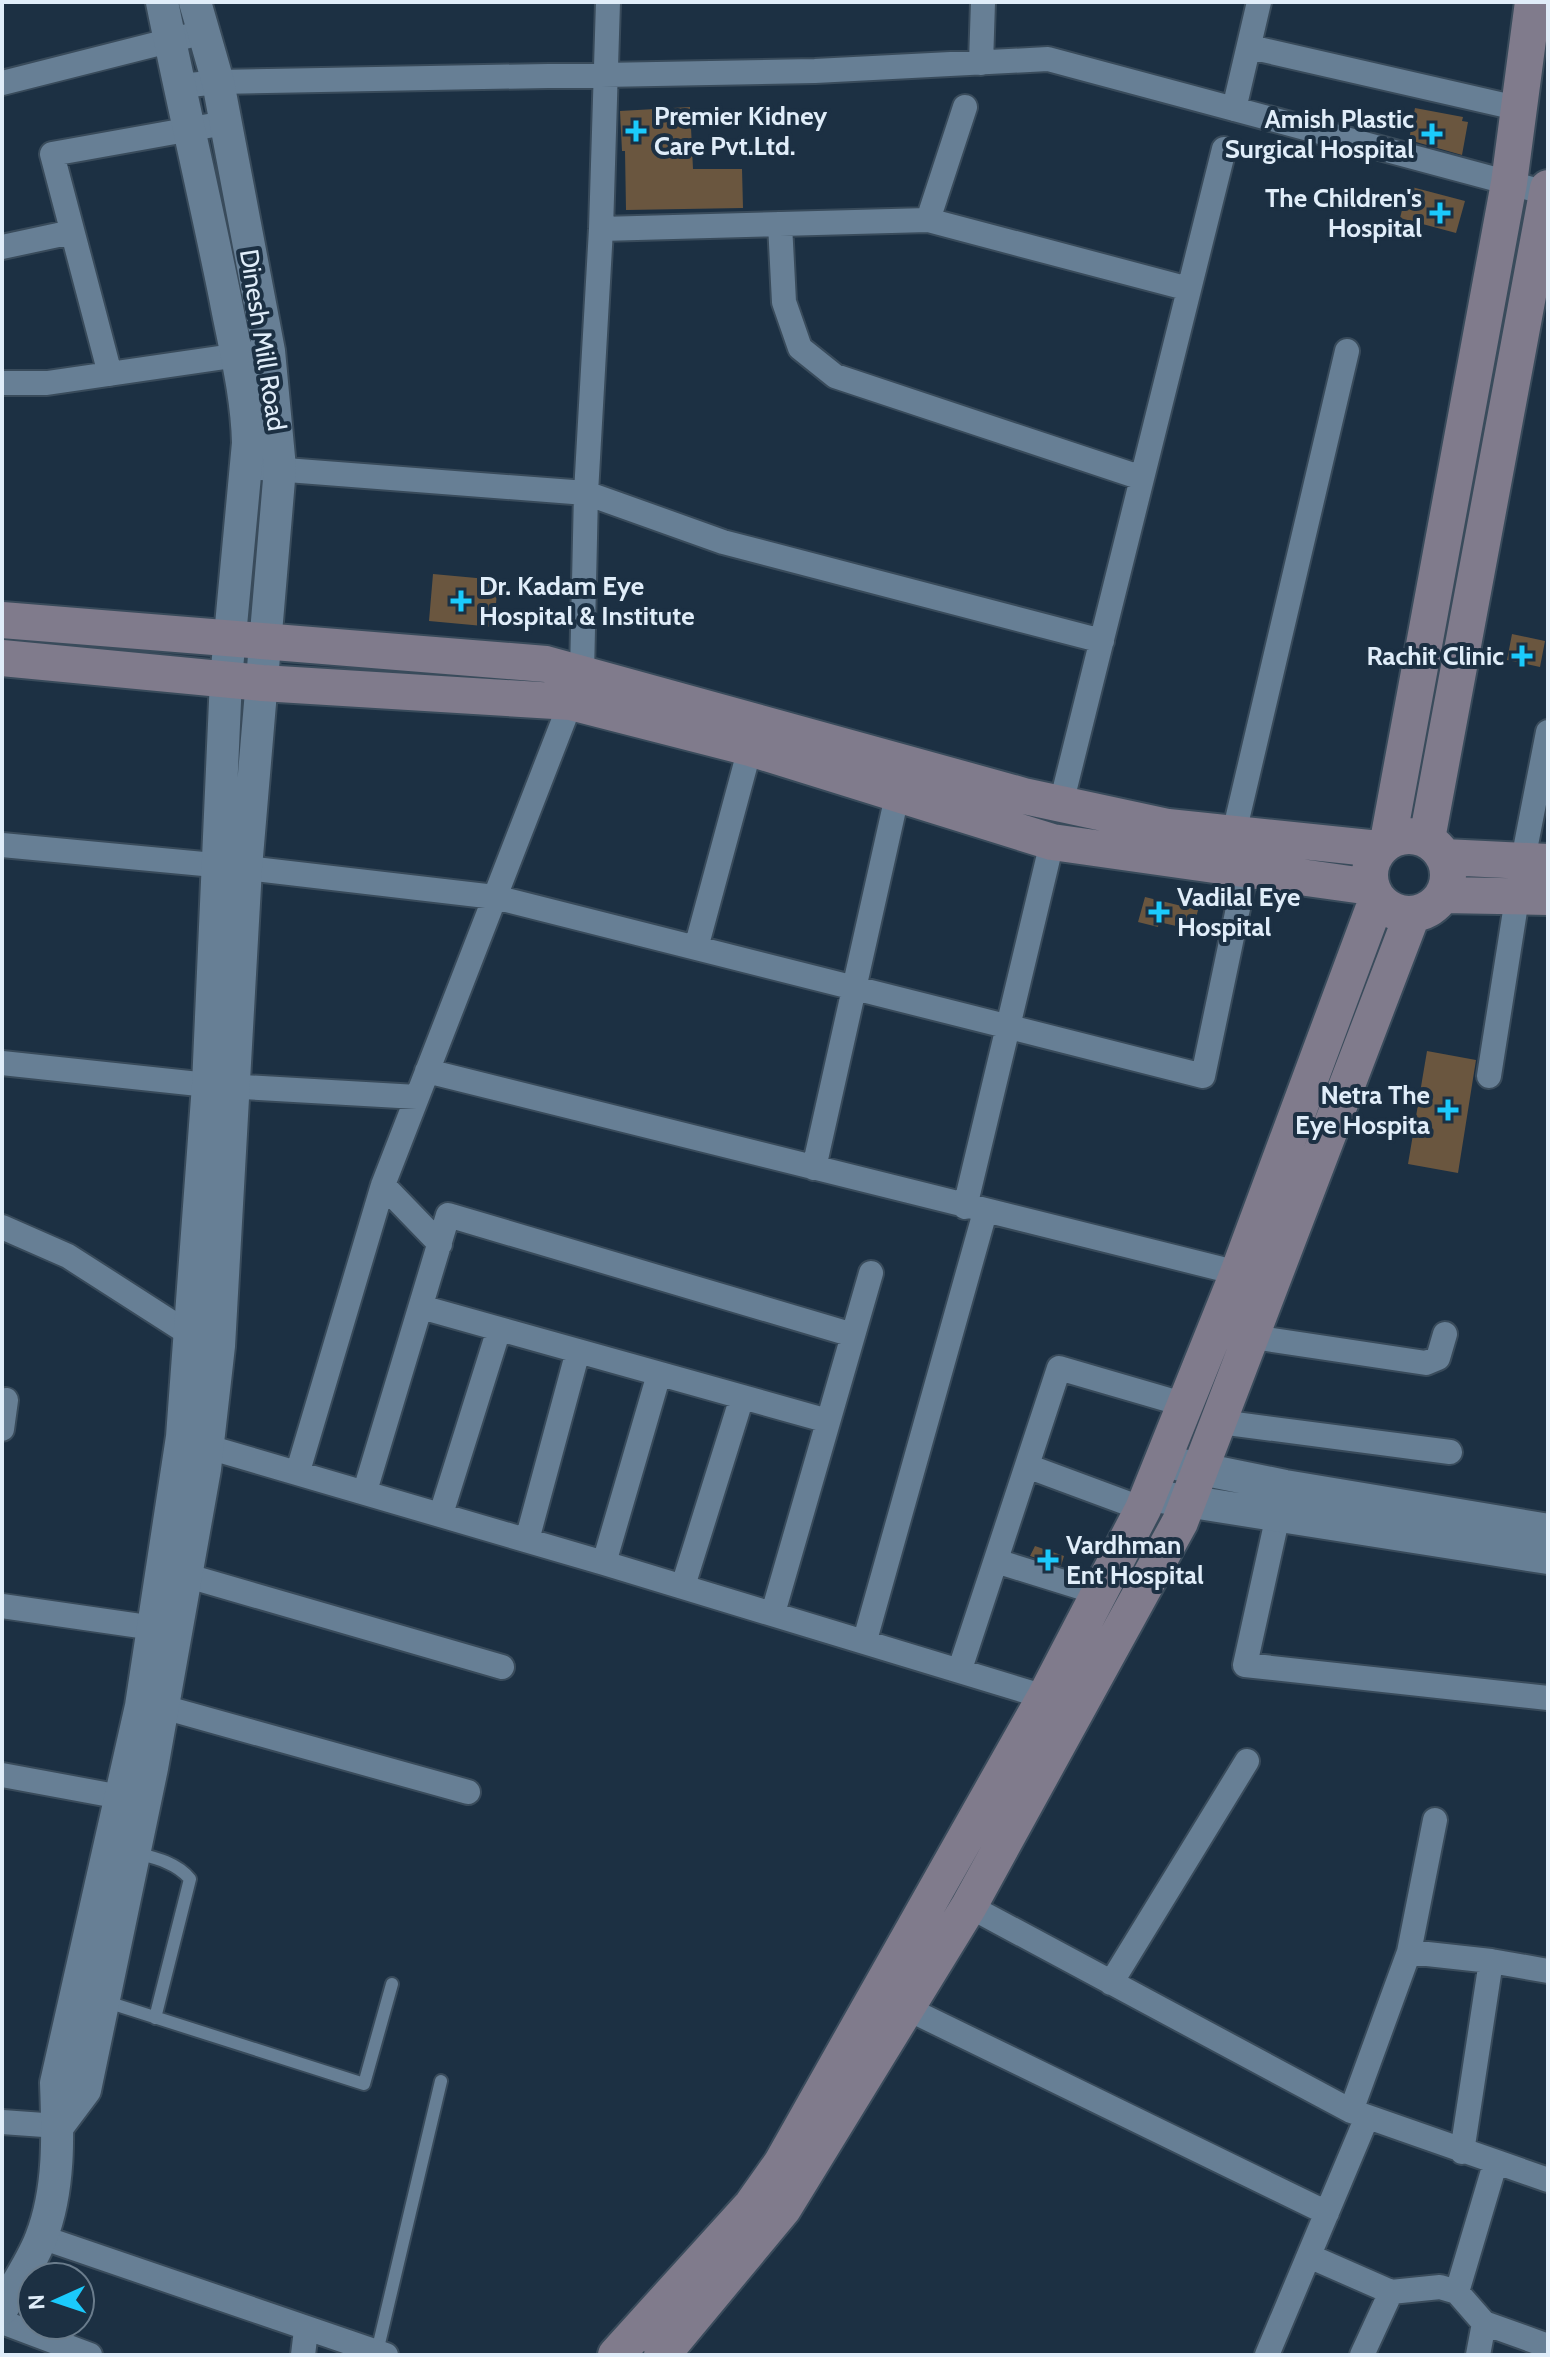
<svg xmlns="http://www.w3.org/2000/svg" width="1550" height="2357" font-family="Cabin,sans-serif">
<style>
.building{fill:#6a563f}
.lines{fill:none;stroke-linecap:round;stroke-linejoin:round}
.service-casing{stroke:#394b5b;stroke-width:16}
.minor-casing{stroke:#394b5b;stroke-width:28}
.tertiary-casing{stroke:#394b5b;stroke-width:36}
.secondary-casing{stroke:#394b5b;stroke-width:40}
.service{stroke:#677f95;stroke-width:12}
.minor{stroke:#677f95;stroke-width:24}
.tertiary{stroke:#677f95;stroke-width:32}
.secondary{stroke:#807b8c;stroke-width:36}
.poi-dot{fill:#1bcafc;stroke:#1c3043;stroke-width:3}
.labels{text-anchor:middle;stroke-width:8;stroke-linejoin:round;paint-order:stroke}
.poi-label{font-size:26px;font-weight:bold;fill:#e0edf9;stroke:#1c3043;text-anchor:start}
.street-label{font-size:26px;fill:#e0edf9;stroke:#1c3043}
</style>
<rect width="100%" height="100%" fill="#1c3043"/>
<path class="building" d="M690,107L693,169H742L743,208L626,210L625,151H622L620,111Z
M1415,108L1463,117L1462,121L1468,122L1462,155L1409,140Z
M1408,186L1465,201L1456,233L1400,218Z
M433,574L498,580L494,627L429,621Z
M1512,634L1545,641L1540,667L1507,660Z
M1145,897L1198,910L1193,930L1159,922L1158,927L1138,922Z
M1427,1051L1476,1060L1458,1173L1408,1164Z
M1035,1546L1064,1556L1061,1566L1030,1556Z"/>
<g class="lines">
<g class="service-casing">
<path id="service" d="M136,1853C156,1858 177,1863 190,1879L155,2018
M104,2001L364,2084L392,1984
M377,2352L441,2081"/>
</g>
<g class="minor-casing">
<path id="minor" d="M1250,47L1521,109
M981,63L983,2
M2,83L204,32
M181,86L218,82L815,71L1048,59L1547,193
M1234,109L1259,2
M928,220L965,107
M780,224L784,302L800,348L835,376L1142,478
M601,229L928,220L1189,289
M2,247L72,232
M110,374L52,154L225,123
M2,383H47L253,353
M247,467L586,493L723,542L1102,641
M1061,804L1224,149
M1234,833L1347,351
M2,845L246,868L495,897L1203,1076L1246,870
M696,948L750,748
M2,1063L208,1085L417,1097
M427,1071L1238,1273
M1489,1076L1523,860L1548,732
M814,1168L897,796
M383,1185L440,1244
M965,1207L1052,842
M2,1227L68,1256L191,1335
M421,1307L828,1421
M1253,1337L1426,1363L1438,1358L1445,1334
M1220,1422L1450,1452
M2,1429L6,1400
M208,1447L604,1563L1045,1697
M1027,1466L1143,1509
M298,1471L383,1185L582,673L586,493L601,229L608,2
M365,1491L448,1215L853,1335
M441,1514L499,1329
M1278,1515L1245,1665L1548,1698
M527,1540L578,1351
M996,1561L1099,1593
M604,1563L659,1374
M188,1576L502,1667
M683,1586L742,1397
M2,1606L168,1630
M773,1613L871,1273
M865,1640L985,1212
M960,1669L1059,1368L1186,1405
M163,1707L468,1792
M2,1775L137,1800
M969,1906L1351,2111L1548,2180
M1409,1952L1491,1961L1462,2152
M1491,1961L1548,1971
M1111,1983L1247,1761
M896,2003L1327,2213
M1351,2111L1409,1952L1435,1820
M2,2122L58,2126
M41,2237L386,2355
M1309,2256L1391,2292
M2,2322L90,2355
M1484,2323L1548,2346
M303,2355L306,2330
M1267,2355L1367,2117
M1362,2355L1391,2292L1440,2287L1457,2292
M1478,2355L1484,2323L1457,2292L1495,2164"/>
</g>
<g class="tertiary-casing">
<path id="tertiary" d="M1162,1461L1285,1486L1548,1530
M1148,1495L1548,1558
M58,2126L85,2090L152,1768L205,1469L219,1346L246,868L280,468L269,351L218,82L195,2
M2,2309C15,2286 32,2262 41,2238C60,2190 58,2133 56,2083L141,1706L182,1437L208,1085L226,679L248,443C247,394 234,345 225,297C205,198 182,101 162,2"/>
</g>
<g class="secondary-casing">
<path id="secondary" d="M2,620L546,664L1024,796L1168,827L1379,849
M2,658L262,683L571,702L750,748L1052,842L1371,887
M1370 875a39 39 0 1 1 78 0a39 39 0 1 1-78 0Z
M1427,839L1548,188
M1388,841L1509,183L1533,2
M1444,857L1548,862
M1443,895L1548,897
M616,2355L752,2205L781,2164L1045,1697L1143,1509L1238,1273L1377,899
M662,2355L783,2209L969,1906L1180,1522L1412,915"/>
</g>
<use href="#service" class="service"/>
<use href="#minor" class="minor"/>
<use href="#tertiary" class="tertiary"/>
<use href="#secondary" class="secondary"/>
</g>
<g class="poi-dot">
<path d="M632 119h8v8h8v8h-8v8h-8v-8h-8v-8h8z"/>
<path d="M1428 122h8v8h8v8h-8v8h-8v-8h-8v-8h8z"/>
<path d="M1436 201h8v8h8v8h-8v8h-8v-8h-8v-8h8z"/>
<path d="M457 589h8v8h8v8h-8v8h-8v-8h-8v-8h8z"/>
<path d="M1518 644h8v8h8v8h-8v8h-8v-8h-8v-8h8z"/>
<path d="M1155 900h8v8h8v8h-8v8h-8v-8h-8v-8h8z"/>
<path d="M1444 1098h8v8h8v8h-8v8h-8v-8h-8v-8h8z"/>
<path d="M1044 1548h8v8h8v8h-8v8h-8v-8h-8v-8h8z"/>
</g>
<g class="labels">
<g class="poi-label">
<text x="654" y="125">Premier Kidney<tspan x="654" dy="30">Care Pvt.Ltd.</tspan></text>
<text x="1414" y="128" text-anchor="end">Amish Plastic<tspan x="1414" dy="30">Surgical Hospital</tspan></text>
<text x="1422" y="207" text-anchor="end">The Children's<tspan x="1422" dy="30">Hospital</tspan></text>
<text x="479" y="595">Dr. Kadam Eye<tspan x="479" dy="30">Hospital &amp; Institute</tspan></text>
<text x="1504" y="665" text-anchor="end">Rachit Clinic</text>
<text x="1177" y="906">Vadilal Eye<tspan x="1177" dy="30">Hospital</tspan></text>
<text x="1430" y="1104" text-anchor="end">Netra The<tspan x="1430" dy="30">Eye Hospita</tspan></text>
<text x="1066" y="1554">Vardhman<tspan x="1066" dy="30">Ent Hospital</tspan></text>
</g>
<g class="street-label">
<text transform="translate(263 340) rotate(81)" y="9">Dinesh Mill Road</text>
</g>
</g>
<rect width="1550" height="2357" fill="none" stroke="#e0edf9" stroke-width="8"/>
<g transform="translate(56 2301) rotate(267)"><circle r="38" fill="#1c3043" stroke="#6a7c8c" stroke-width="2"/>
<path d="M0-6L14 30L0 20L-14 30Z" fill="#1bcafc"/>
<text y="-12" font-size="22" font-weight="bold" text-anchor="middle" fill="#e0edf9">N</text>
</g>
</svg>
